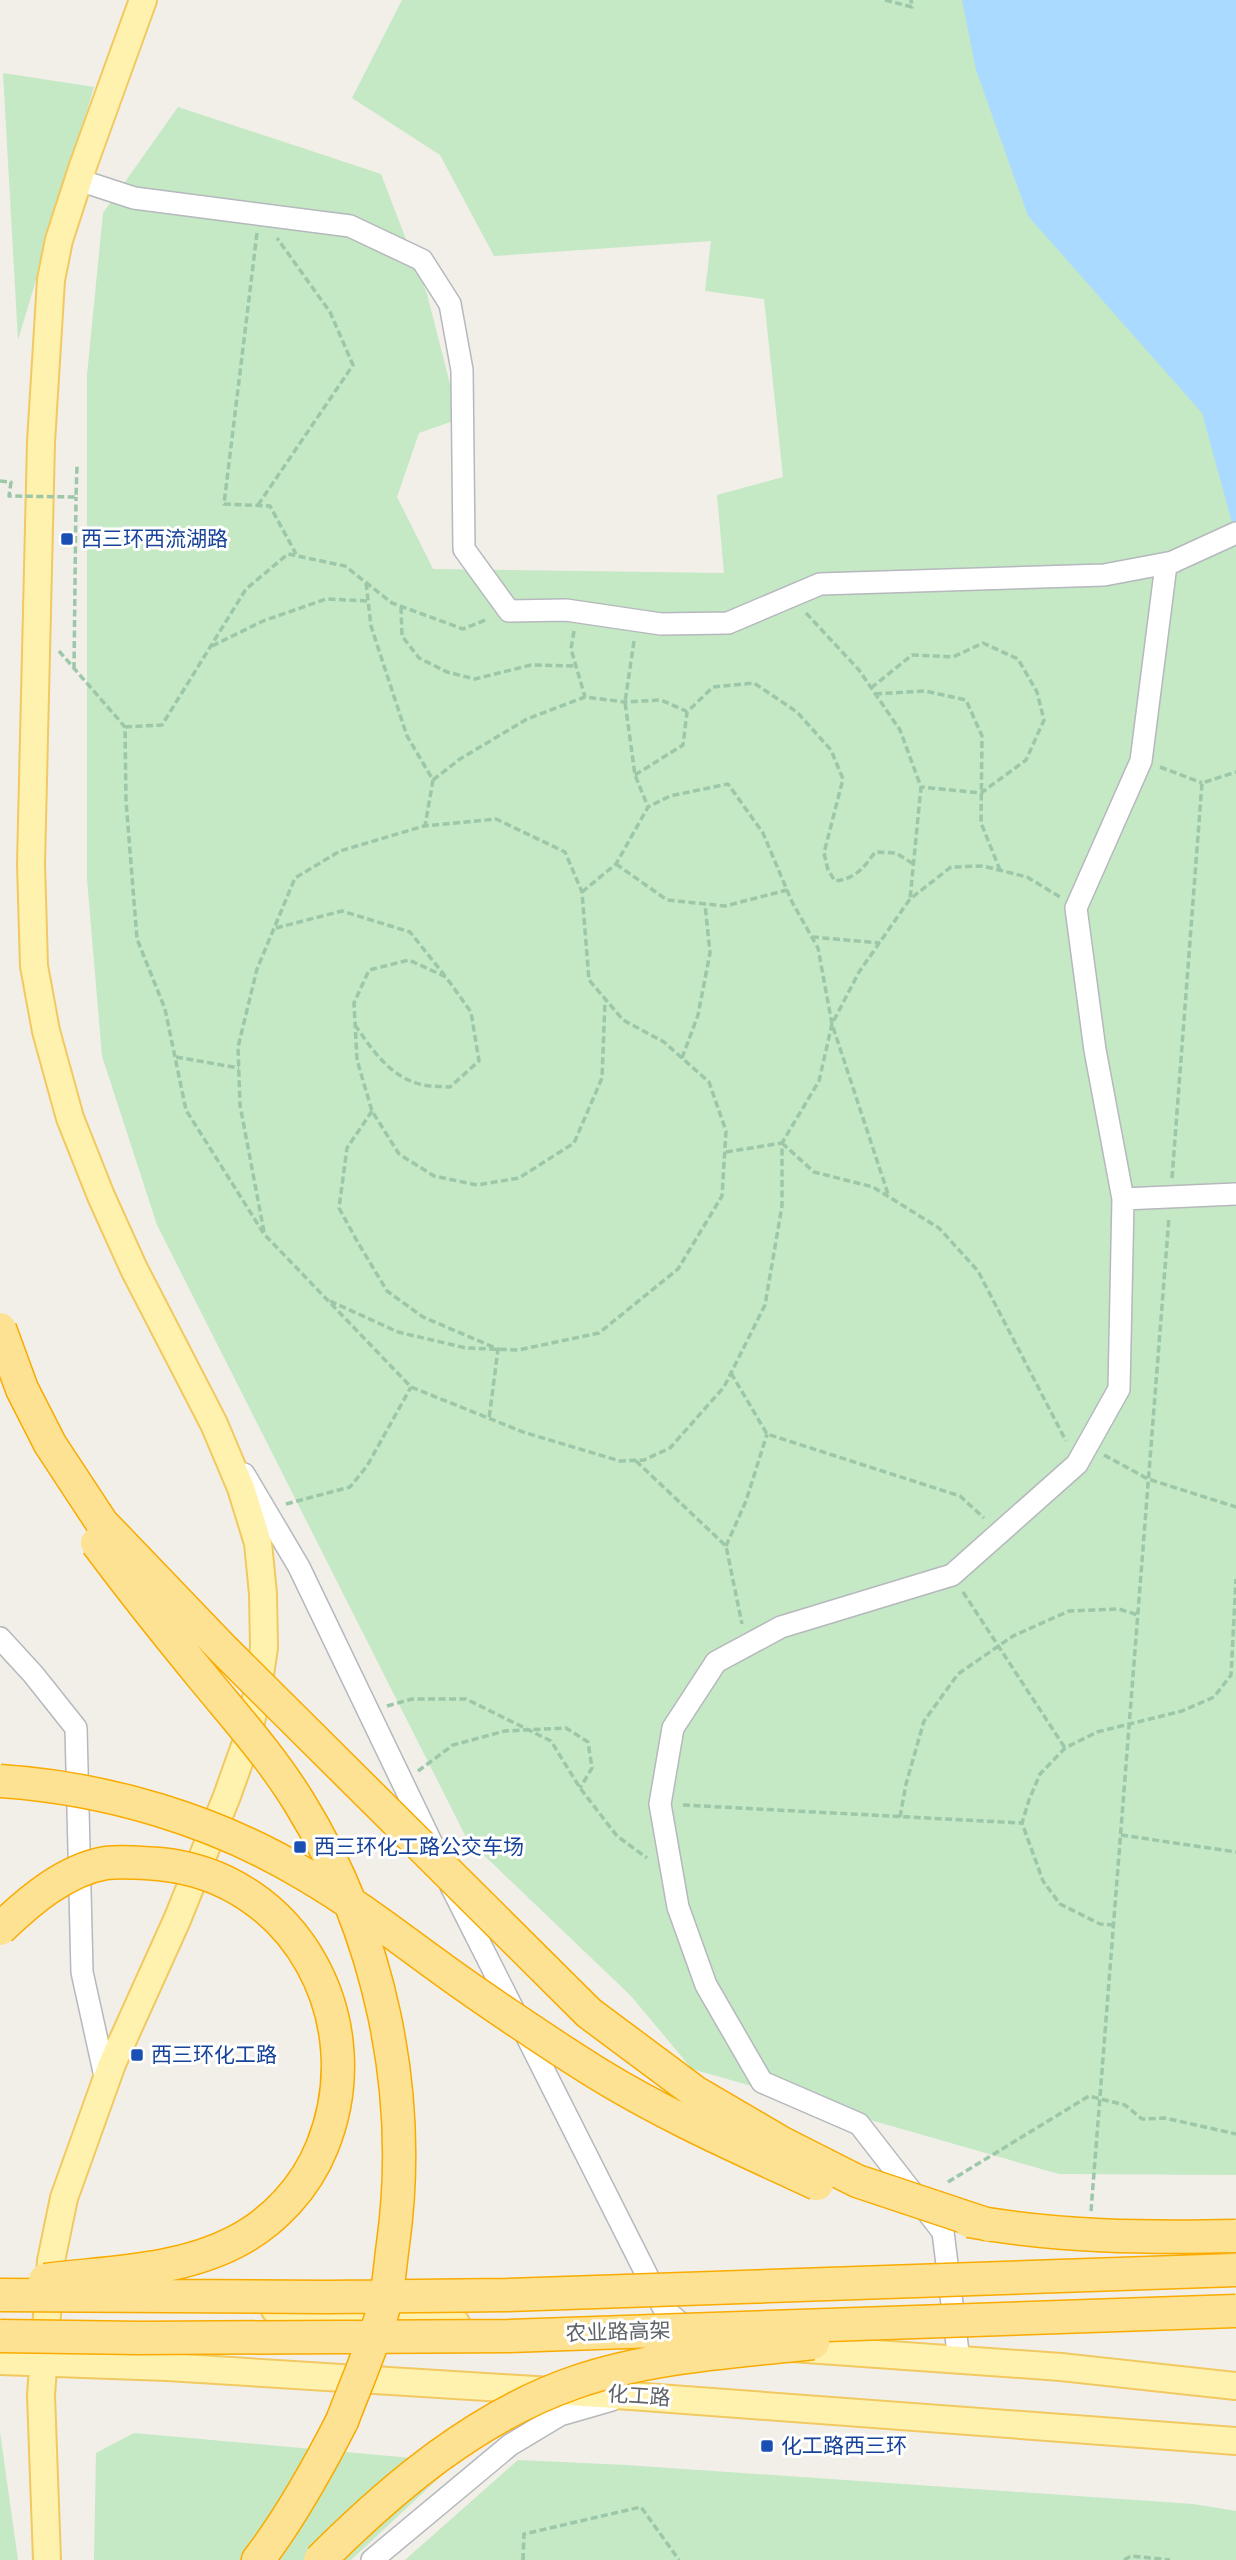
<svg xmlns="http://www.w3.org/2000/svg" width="1236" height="2560" font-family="'Noto Sans','Noto Sans SC',sans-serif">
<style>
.green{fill:#c5e8c5}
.water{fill:#aadaff}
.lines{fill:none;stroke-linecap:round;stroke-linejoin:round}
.minor-casing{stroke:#b5b8bc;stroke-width:24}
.major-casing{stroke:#f2c960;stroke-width:30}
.highway-casing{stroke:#f9ab00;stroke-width:35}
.path{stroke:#9cc7a9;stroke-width:3.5;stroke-dasharray:7 3.5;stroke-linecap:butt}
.minor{stroke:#fff;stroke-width:21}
.major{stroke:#fff2af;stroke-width:26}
.highway{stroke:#fde293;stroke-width:32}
.highway-bridge-casing{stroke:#f9ab00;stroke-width:35;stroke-linecap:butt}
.path-bridge{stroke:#9cc7a9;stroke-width:3.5;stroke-dasharray:7 3.5;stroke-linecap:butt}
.highway-bridge{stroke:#fde293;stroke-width:32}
.transit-dot{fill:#1a4fb4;stroke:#fff;stroke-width:2.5}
.labels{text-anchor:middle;stroke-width:6;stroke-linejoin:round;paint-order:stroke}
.transit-label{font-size:21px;fill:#164399;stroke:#fff;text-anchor:start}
.street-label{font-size:21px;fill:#5f6368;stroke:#fff}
</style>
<rect width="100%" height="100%" fill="#f1efe8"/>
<path class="green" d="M402,0H1236V2175L1059,2174L692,2069L631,1996L467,1839L157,1225L102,1056L87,879V375L103,213L178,107L381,174L427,294L459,419L419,433L397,497L433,569L724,573L717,495L783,477L764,299L705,291L711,241L494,256L440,155L352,98Z
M3,73L94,87L18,340Z
M0,2432L18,2560H0Z
M134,2433L456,2462L351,2560H94L96,2453Z
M518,2460L626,2465L1193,2504L1236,2511V2560H405Z"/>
<path class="water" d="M962,0H1236V537L1202,413L1028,216L976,70Z"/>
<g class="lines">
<g class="minor-casing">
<path id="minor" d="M79,180L134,198L350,226L422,260L450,304L462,370L464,549L509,611L566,610L661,624L728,623L820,584L1104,575L1173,562
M1123,1199L1236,1194
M244,1474L299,1567L435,1850
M0,1638L33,1674L76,1728L82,1972L106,2081
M451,1886L664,2309L685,2327L693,2331
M959,2360L943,2232L859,2124L762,2082L706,1985L678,1907L660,1804L673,1728L716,1662L781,1627L952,1575L1077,1464L1119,1389L1123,1199L1095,1050L1076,908L1141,761L1166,565L1236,533
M372,2560L510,2445L560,2415L612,2400"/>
</g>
<g class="major-casing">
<path id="major" d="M275,2310L456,2323
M792,2348L1061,2367L1236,2386
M0,2361L167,2367L631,2396L1236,2441
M47,2560L41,2395L51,2261L64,2198L112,2064L177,1920L227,1796L247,1740L257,1694L264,1648L263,1594L258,1543L241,1488L214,1424L134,1269L101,1196L70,1118L46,1031L34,966L31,864L41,442L51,280L59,240L83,166L143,0"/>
</g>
<g class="highway-casing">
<path id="highway" d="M258,2560C291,2517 317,2470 342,2421"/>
</g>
<path class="path" d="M885,0L912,7L911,0
M257,233L224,504L270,506L296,554
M258,505L353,365L330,312L277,238
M366,583L371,626L407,736L433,780L425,826
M401,607L402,636L419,658L447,672L475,679L531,665L576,666
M806,613L859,670L900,730L921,787L910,899
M574,631L571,649L585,697
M634,641L625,702L635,775L648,807
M212,646L263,621L326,599L368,601
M59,651L125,727L126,801L137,939L165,1009L186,1110L264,1234L411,1387L523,1432L620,1461L644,1460L670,1448L724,1387L765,1305L782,1206V1143L819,1081L832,1024L859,972L910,899L951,867L983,866L1027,877L1060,897
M74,669L76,497
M871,688L912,655L953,657L983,643L1018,659L1037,692L1044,720L1026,760L981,793L921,787
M875,694L925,691L966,700L982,736L981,823L1000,870
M125,727L162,725L246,589L288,554L345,566L392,603L463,629L488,619
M1160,767L1202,783
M635,775L683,745L687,712L713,687L754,683L797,712L831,750L843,779L824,853L828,870L835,881C855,879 864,868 875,852L896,853L915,865
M433,780L460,759L527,719L585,697L625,702L661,700L686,711
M616,864L667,900L725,906L787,890
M582,892L616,864L648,807L670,796L728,784L763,833L792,902L818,948L832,1024L889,1197
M276,928L342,911L410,932L445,976
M812,937L880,943
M355,1025C371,1048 388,1074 416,1083C426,1087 440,1086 450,1087L479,1061L471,1012L446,977L409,960L369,970L354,1003L357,1060L372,1111L399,1154L434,1176L477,1185L519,1178L574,1143L602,1078L605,1001
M176,1057L239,1068
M682,1058L698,1015L710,953L705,904
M372,1111L347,1148L339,1208L357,1241L387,1291L423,1317L498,1349L489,1419
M782,1143L814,1172L873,1187L939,1228L978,1271L1066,1441
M726,1152L782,1143
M1172,1178L1202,783L1236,772
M264,1232L240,1105L238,1047L257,969L295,878L340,851L424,826L496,819L565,852L582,892L589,980L623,1020L664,1042L709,1082L726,1131L722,1196L678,1269L599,1333L518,1350L466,1348L398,1332L330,1301
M731,1373L767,1434L960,1496L984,1518
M1104,1455L1148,1479L1236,1507
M636,1461L726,1546L742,1624
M286,1504L350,1487L367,1466L411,1387
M726,1546L746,1501L767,1434
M963,1592L1065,1748
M387,1706L412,1699H466L551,1741L580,1788L617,1836L647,1858
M418,1771L453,1745L505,1731L566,1728L588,1742L592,1768L580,1788
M683,1805L1021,1823
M900,1817L906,1784L924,1721L958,1674L1013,1636L1069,1611L1119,1609L1138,1615
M1121,1835L1236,1852
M1114,1925L1100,1924L1060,1904L1043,1881L1022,1823L1029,1800L1040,1774L1065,1748L1097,1732L1182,1711L1214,1697L1231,1675L1236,1579
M948,2182L1089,2096L1125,2105L1142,2119L1165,2118L1236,2134
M1091,2211L1169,1217
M523,2560L524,2534L641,2507L679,2560
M1124,2560L1131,2556L1170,2560"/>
<use href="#minor" class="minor"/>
<use href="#major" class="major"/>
<use href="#highway" class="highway"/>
<g class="highway-bridge-casing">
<path id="highway-bridge" d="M0,1329L22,1389L50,1444L102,1523L223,1649L589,2013L695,2092L782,2143L857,2181L989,2225
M97,1543C132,1590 168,1635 205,1680C238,1720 272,1758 299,1802C380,1933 414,2092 393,2244C390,2265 389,2287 384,2307C373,2346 356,2384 342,2421
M0,1781C106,1788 215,1820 306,1875C366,1910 419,1954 476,1993C515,2020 555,2047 595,2072C666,2116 742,2149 817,2184
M0,1929C29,1901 65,1870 106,1863C123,1861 142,1863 159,1864C297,1877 373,2022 322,2147C306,2187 274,2222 235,2242C177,2272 108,2272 45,2280
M969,2221C1058,2237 1145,2238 1236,2236
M0,2295L328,2297L508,2295L1236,2270
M0,2336L140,2338L509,2336L1236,2311
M320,2560C393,2487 477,2416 576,2382C651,2356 734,2352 813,2343"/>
</g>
<path class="path-bridge" d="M0,481L11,482L9,496L76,497L77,466"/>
<use href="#highway-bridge" class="highway-bridge"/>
</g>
<g class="transit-dot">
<rect x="60" y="532" width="14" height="14" rx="3.5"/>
<rect x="293" y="1840" width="14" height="14" rx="3.5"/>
<rect x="130" y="2048" width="14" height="14" rx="3.5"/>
<rect x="760" y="2439" width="14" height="14" rx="3.5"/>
</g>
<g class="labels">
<g class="transit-label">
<text x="81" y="546">西三环西流湖路</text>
<text x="314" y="1854">西三环化工路公交车场</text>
<text x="151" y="2062">西三环化工路</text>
<text x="781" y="2453">化工路西三环</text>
</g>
<g class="street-label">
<text transform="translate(618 2332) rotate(-2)" y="7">农业路高架</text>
<text transform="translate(639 2396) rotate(4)" y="7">化工路</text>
</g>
</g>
</svg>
